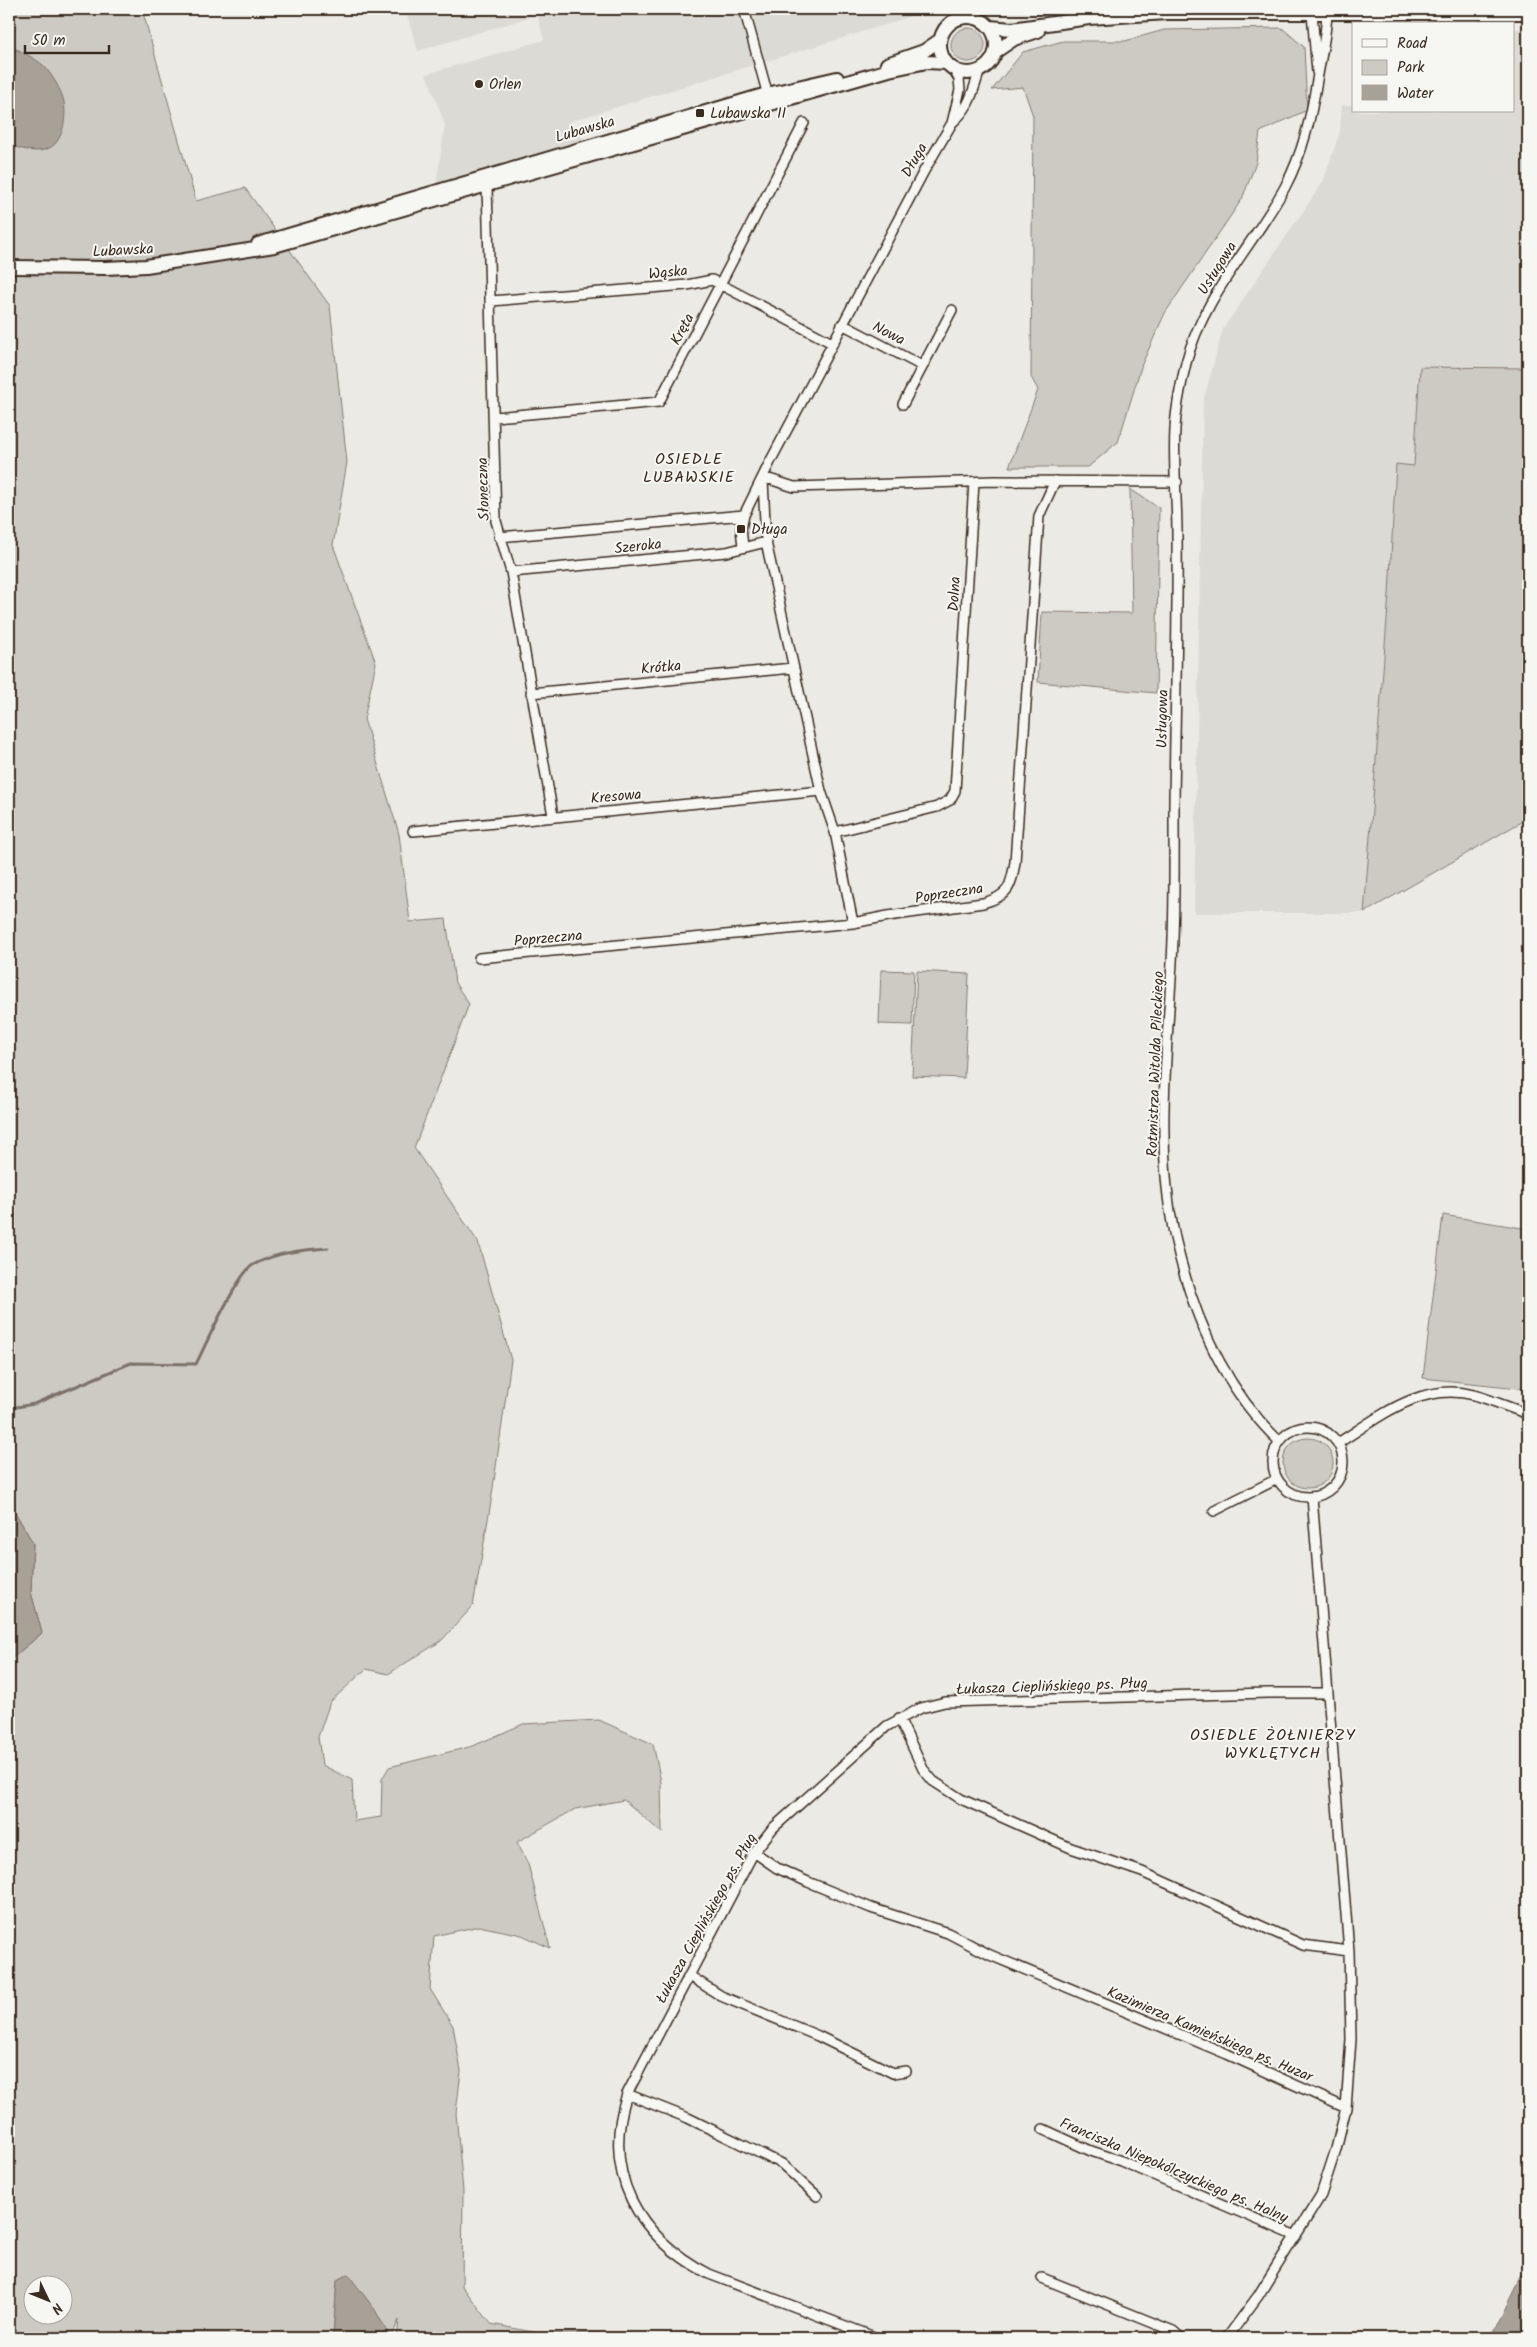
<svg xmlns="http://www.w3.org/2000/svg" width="1537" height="2347" font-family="Kalam,sans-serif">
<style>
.built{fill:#dcdad4}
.green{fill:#cdcac4;stroke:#847a71;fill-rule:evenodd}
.water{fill:#a8a198;stroke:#7c7167}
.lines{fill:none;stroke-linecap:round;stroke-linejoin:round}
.stream{stroke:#7c7167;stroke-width:3}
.street-casing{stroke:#3b2a1e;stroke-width:12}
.secondary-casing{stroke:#3b2a1e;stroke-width:16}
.street{stroke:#f6f6f2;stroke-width:9}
.secondary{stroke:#f6f6f2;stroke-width:12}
.poi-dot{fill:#3b2a1e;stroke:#f6f6f2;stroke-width:2}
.labels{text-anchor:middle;stroke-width:4;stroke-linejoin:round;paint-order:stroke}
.poi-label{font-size:15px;fill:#3b2a1e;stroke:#f6f6f2;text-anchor:start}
.street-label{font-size:15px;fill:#3b2a1e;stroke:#f6f6f2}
.neighbourhood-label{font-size:16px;letter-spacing:1px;fill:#3b2a1e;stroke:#f6f6f2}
</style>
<rect width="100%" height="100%" fill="#ebeae5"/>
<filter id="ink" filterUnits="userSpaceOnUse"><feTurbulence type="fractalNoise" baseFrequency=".02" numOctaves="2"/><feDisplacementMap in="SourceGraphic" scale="10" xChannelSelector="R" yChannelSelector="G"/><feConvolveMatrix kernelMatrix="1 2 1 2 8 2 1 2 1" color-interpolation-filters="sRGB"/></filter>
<g filter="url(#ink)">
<path class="built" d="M405,9H929L891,23L568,122L585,141L436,185L445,125L426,74L544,40L537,15L418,51Z
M1513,29H1528V368H1420L1414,466L1396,465L1389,594L1364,913H1194L1203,402L1223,329L1323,182L1340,131L1342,105H1353V111H1513Z"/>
<path class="green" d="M9,9H142L196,201L245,188L330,306L347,462L333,545L376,663L364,719L399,834L410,922L446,919L455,983L469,1004L414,1148L478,1242L511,1360L491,1502L473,1606L441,1641L388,1674L366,1669L330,1702L318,1737L322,1765L352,1780L354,1821L381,1817L382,1779L389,1767L473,1746L523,1724L599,1720L653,1744L661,1782L662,1833L624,1800L575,1809L517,1842L528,1864L550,1948L522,1935L479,1926L434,1936L430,1989L453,2026L461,2071L456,2113L463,2191L462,2286L491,2324L543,2334L599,2333L648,2338H397L399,2320L391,2338L347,2274L337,2281L333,2338H9V1661L42,1633L31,1592L33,1543L9,1502V145L35,151L20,50L9,48ZM32,2284H62V2314H32Z
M1282,28L1304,47L1307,110L1260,132L1256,163L1242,199L1165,313L1142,364L1118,442L1088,467H1009L1038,390L1031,377L1033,116L1023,87L992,90L1023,52L1063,41H1125L1164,30Z
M951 45a17 17 0 1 1 34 0a17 17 0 1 1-34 0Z
M1420,367L1528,368V818L1364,913L1389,594L1396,464L1414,466Z
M1130,489L1159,508L1156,693L1038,682L1042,612L1132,613Z
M881,970L914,971L912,1025L879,1024Z
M917,971L969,974L964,1078L912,1076Z
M1443,1215L1528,1229V1389L1423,1378Z
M1283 1463a25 25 0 1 1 50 0a25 25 0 1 1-50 0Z"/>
<path class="water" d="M9,48C21,51 33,57 43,65C51,73 62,91 64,102C67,117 63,144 47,149C34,154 20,148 9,145Z
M9,1502L33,1543L31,1592L42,1633L9,1661Z
M1528,2263V2338H1491Z
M348,2274L375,2310L391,2338H333L337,2280Z"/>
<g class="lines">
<path class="stream" d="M9,1447L11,1408L34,1404L131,1363L196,1364C205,1346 238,1273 253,1265C277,1252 302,1250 328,1248"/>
<g class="street-casing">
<path id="street" d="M744,9L769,99
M1315,9L1312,13L1317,72
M952,123C971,106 972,93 980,70
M487,186L496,521L511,572L553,816
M491,301L687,285L712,280L832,343
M842,324L922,366
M903,404L952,310
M495,417L659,402L804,123
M763,477L794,487L994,481L1177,482
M763,480L766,542L821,791L835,832L853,923
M499,537L744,515
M743,546L741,529L744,515L771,460L924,171L952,123L960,90L959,79L954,70
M511,572L726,552L766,542
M531,693L793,668
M413,831L821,791
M835,832L937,807L950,800L955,791L974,482
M479,958L853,923L888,916L983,903C1009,896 1011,887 1015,862L1039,516L1055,481
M1273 1462a35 35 0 1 1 70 0a35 35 0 1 1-70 0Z
M1280,1442C1223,1388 1192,1313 1175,1238C1155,1147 1167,1054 1172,962C1175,909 1174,856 1174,804C1175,714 1178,624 1177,534C1177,499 1173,464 1175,429C1176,407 1181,384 1186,363C1203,296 1253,246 1285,187C1303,153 1311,117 1317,80C1321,57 1326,36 1327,13L1324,10
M1338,1443C1379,1417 1422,1381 1474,1395C1492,1400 1510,1408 1528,1414
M1214,1511L1277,1479
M899,1718L923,1769L933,1781L961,1799L1071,1848L1142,1872L1303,1945L1349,1951
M754,1852L777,1868L808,1882L871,1908L948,1933L990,1955L1227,2054L1346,2108
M690,1976L721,1996L818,2036L893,2073L906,2071
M627,2094L688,2118L782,2164L817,2196
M1043,2129L1091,2151L1121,2161L1296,2236
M1042,2278L1173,2331L1181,2338
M877,2338L709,2274C638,2237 601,2174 627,2094L754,1852L773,1828L887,1726L921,1708L945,1702L1268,1693H1327
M1227,2338L1258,2296L1321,2195L1336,2149L1346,2108L1351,2039L1349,1951L1312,1497"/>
</g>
<g class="secondary-casing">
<path id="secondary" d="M940 45a28 28 0 1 1 56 0a28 28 0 1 1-56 0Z
M990,27L1012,29L1089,18L1167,13H1528
M995,52L1014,39L1038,31
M887,64L924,51L940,40
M258,244L767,94L837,78
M9,267L106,268L146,266L274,246L889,70L927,62L946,63"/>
</g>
<use href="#street" class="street"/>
<use href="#secondary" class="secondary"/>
</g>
</g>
<g class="poi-dot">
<circle cx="479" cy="84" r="5"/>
<rect x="695" y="108" width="10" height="10" rx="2.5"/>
<rect x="736" y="524" width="10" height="10" rx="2.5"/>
</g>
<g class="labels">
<g class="poi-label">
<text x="489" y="89">Orlen</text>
<text x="710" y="118">Lubawska II</text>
<text x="751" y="534">Długa</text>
</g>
<g class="street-label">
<text transform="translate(585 129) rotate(-16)" y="5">Lubawska</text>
<text transform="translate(914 160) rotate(-60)" y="5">Długa</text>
<text transform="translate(123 250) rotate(-3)" y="5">Lubawska</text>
<text transform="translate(1217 268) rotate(-58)" y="5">Usługowa</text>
<text transform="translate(668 272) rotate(-6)" y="5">Wąska</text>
<text transform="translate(682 329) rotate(-62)" y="5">Kręta</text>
<text transform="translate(889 333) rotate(28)" y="5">Nowa</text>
<text transform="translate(483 489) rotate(-92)" y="5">Słoneczna</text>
<text transform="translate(638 546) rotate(-6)" y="5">Szeroka</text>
<text transform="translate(954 594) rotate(-87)" y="5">Dolna</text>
<text transform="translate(661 667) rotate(-5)" y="5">Krótka</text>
<text transform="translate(1162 719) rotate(-89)" y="5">Usługowa</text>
<text transform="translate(616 796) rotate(-5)" y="5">Kresowa</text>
<text transform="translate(949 893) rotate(-9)" y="5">Poprzeczna</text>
<text transform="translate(548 938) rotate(-5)" y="5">Poprzeczna</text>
<text transform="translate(1155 1064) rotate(-88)" y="5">Rotmistrza Witolda Pileckiego</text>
<text transform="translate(1052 1686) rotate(-2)" y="5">Łukasza Cieplińskiego ps. Pług</text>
<text transform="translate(706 1918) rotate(-61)" y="5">Łukasza Cieplińskiego ps. Pług</text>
<text transform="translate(1210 2034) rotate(23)" y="5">Kazimierza Kamieńskiego ps. Huzar</text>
<text transform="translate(1174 2170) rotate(23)" y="5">Franciszka Niepokólczyckiego ps. Halny</text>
</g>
<g class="neighbourhood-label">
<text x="689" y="464">OSIEDLE<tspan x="689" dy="18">LUBAWSKIE</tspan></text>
<text x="1273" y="1740">OSIEDLE ŻOŁNIERZY<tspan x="1273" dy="18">WYKLĘTYCH</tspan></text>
</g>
</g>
<rect width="1537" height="2347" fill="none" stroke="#f6f6f2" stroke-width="30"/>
<rect x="15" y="15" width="1507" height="2317" fill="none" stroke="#3b2a1e" stroke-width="2" filter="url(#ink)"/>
<rect x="1352" y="22" width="162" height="90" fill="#f6f6f2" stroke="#aba49d"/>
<rect x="1362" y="39" width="25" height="8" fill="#f6f6f2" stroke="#aba49d"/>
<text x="1397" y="48" font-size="15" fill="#3b2a1e">Road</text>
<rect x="1362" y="60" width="25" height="15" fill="#cdcac4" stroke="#aba49d"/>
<text x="1397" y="72" font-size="15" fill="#3b2a1e">Park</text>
<rect x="1362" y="85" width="25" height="15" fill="#a8a198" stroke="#aba49d"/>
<text x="1397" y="98" font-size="15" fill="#3b2a1e">Water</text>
<g transform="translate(48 2300) rotate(133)"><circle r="24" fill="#f6f6f2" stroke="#aba49d"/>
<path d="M0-4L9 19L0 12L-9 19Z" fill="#3b2a1e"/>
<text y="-8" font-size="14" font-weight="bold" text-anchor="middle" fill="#3b2a1e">N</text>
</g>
<path d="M25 45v8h84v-8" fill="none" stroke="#3b2a1e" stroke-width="2.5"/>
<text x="32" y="45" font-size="15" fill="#3b2a1e" stroke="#f6f6f2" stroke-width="4" paint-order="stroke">50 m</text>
</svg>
